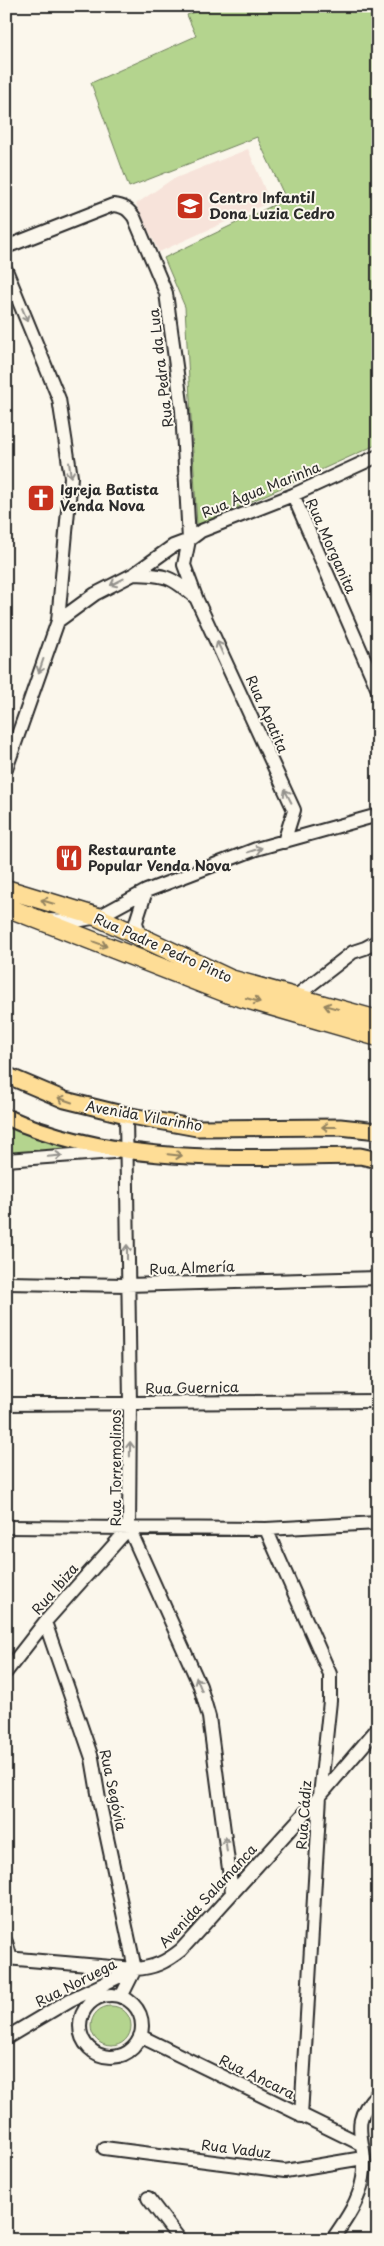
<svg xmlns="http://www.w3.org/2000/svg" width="384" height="2246" font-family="'Playpen Sans',sans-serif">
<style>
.built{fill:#f7e3da}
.green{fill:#b4d48e;stroke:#70805c}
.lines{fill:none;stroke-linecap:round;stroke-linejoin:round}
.minor-casing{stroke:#2b2b2b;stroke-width:16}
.major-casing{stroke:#2b2b2b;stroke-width:19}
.highway-casing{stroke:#2b2b2b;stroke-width:21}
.minor{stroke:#fbf7ec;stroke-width:12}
.major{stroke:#fedd96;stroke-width:15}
.highway{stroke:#fedd96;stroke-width:18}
.oneway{stroke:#93918c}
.oneway2{stroke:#948460}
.labels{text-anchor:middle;stroke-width:4;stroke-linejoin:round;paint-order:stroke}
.poi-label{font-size:14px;font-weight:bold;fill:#2b2b2b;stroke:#fbf7ec;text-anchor:start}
.street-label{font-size:14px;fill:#2b2b2b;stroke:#fbf7ec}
</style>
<rect width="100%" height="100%" fill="#fbf7ec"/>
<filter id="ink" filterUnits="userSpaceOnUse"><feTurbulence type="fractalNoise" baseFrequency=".02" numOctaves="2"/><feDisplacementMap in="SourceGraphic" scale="10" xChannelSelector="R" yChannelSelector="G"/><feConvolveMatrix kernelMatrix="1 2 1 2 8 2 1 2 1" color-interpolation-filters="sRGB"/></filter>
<g filter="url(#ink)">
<path class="built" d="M248,149L270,202L159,252L136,204L171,180Z"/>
<path class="green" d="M208,6H378V444L197,526L185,307L164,258L286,199L257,137L129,187L91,83L196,36L187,15Z
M6,1125L109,1150L6,1157Z
M91 2026a20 20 0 1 1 40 0a20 20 0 1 1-40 0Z"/>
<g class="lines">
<g class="minor-casing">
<path id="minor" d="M6,247L113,205C124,206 128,209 134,217L166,293L182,410L189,540L184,565L197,600L294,810L284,842
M6,270L59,399L71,477L58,621L6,769
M293,495L378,690
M134,574C166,575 171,576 196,598
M58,621L95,594L134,574L173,546L189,540L201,531L293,495L378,456
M48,920L76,921L98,917L146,891L256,849L378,815
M140,937L136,922L146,891
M295,997L353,952L365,948L378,941
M126,1115L130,1404L129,1528L200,1686L209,1717L232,1892
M6,1160L114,1152
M6,1283L127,1285L378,1278
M6,1404L378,1401
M6,1527L266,1529L378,1523
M266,1529L330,1674V1701L320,1796L301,2116
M45,1622L92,1758L100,1805L135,1969
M6,1672L45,1622L129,1528
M6,1942L11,1959
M6,1958L135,1969C154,1968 166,1962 181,1950L320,1796L378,1728
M80 2026a31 31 0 1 1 62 0a31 31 0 1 1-62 0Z
M121,1997L135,1969
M140,2036L361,2144
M6,2038L70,2000L135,1969
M104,2148L285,2171L363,2158
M148,2198L180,2240
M332,2240C345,2221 359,2202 363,2178C370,2141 344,2126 378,2093"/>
</g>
<g class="major-casing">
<path id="major" d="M6,1075L65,1100L126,1115L197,1128L340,1127L378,1131
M6,1117C117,1167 242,1157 360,1156L378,1160"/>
</g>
<g class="highway-casing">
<path id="highway" d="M6,889L98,917L230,979L378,1020
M6,907L229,994L378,1037"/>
</g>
<use href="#minor" class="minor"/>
<use href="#major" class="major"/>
<use href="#highway" class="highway"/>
</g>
<defs><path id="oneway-shaft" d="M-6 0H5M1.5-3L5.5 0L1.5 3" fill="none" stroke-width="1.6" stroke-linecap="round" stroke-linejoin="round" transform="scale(1.25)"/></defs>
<g class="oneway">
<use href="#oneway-shaft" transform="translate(25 315) rotate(67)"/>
<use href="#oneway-shaft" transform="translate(70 470) rotate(83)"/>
<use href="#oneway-shaft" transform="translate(117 582) rotate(153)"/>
<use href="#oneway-shaft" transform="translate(220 648) rotate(-115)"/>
<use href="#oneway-shaft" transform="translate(41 666) rotate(109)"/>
<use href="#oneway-shaft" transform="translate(288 796) rotate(-117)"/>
<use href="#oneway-shaft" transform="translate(255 850) rotate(-18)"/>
<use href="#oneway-shaft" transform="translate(55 1156) rotate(-5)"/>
<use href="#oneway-shaft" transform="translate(127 1252) rotate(-90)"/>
<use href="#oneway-shaft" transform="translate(130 1449) rotate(-89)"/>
<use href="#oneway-shaft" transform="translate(199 1684) rotate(-112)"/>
<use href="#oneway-shaft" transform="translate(226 1844) rotate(-97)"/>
</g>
<g class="oneway2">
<use href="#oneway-shaft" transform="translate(48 902) rotate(-163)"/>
<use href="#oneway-shaft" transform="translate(100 944) rotate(20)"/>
<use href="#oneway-shaft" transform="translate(253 1000) rotate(16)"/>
<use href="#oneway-shaft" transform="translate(331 1007) rotate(-165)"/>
<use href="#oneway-shaft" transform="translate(65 1100) rotate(-161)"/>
<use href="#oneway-shaft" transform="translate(329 1127) rotate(180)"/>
<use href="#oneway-shaft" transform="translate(175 1155) rotate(6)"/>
</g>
</g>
<defs>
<g id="school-square" transform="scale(1.4375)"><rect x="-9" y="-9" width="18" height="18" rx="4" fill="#c8321e" stroke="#fbf7ec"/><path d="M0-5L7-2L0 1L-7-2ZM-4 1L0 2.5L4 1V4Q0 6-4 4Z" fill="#fff"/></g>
<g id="church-square" transform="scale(1.4375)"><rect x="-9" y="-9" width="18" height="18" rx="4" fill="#c8321e" stroke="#fbf7ec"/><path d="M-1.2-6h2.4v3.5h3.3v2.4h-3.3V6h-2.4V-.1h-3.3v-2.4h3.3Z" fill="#fff"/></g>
<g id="restaurant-square" transform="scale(1.4375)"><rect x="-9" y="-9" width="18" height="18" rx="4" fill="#c8321e" stroke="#fbf7ec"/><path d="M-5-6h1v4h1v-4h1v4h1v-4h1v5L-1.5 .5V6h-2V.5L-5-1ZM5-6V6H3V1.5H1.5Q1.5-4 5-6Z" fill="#fff"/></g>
</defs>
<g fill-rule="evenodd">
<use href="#school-square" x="190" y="206"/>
<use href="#church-square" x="41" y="498"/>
<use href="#restaurant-square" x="69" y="858"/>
</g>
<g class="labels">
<g class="poi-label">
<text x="209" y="203">Centro Infantil<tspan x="209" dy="16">Dona Luzia Cedro</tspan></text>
<text x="60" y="495">Igreja Batista<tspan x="60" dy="16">Venda Nova</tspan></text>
<text x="88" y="855">Restaurante<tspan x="88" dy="16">Popular Venda Nova</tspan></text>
</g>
<g class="street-label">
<text transform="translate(161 368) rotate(-97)" y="5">Rua Pedra da Lua</text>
<text transform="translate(261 490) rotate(-22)" y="5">Rua Água Marinha</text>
<text transform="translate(331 546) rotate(66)" y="5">Rua Morganita</text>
<text transform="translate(267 714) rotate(66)" y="5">Rua Apatita</text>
<text transform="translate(163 948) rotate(24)" y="5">Rua Padre Pedro Pinto</text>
<text transform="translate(144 1116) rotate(10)" y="5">Avenida Vilarinho</text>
<text transform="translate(192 1268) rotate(-2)" y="5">Rua Almería</text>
<text transform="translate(192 1388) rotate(-1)" y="5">Rua Guernica</text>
<text transform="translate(116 1468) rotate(-90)" y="5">Rua Torremolinos</text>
<text transform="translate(55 1589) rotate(-49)" y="5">Rua Ibiza</text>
<text transform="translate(113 1790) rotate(78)" y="5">Rua Segóvia</text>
<text transform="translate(304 1815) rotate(-86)" y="5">Rua Cádiz</text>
<text transform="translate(208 1896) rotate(-47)" y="5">Avenida Salamanca</text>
<text transform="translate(76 1983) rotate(-27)" y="5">Rua Noruega</text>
<text transform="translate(257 2077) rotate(26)" y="5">Rua Ancara</text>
<text transform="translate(236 2149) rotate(7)" y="5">Rua Vaduz</text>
</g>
</g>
<rect width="384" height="2246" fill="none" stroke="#fbf7ec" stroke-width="25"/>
<rect x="12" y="12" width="359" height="2221" fill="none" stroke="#2b2b2b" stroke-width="2" filter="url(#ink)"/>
</svg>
